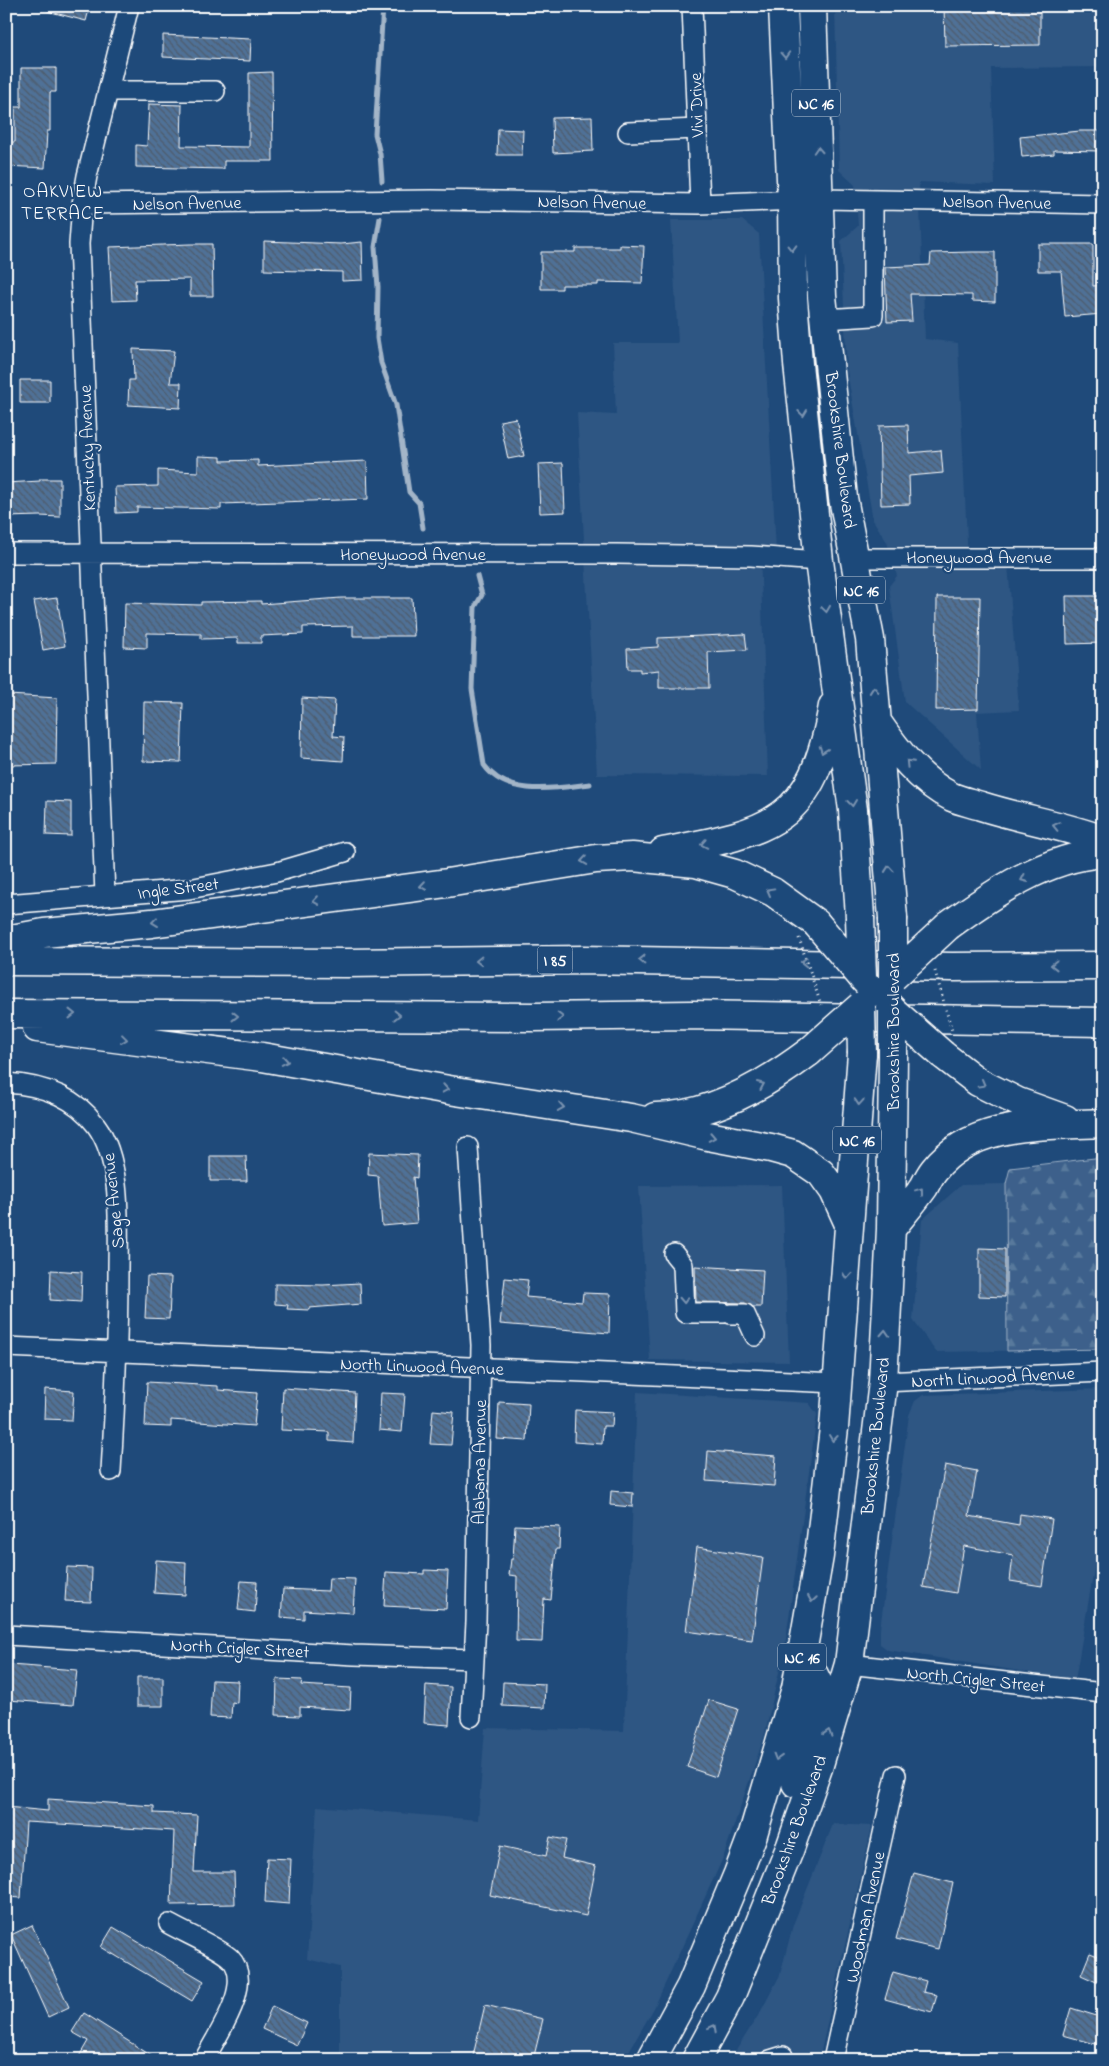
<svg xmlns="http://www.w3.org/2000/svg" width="1109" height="2066" font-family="'Indie Flower',sans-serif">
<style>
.built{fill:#2e5683}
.forest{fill:url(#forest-firs);stroke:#9eb0c5}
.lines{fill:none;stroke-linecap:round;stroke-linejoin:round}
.stream{stroke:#a3b5c8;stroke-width:5}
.building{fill:url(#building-back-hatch);stroke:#fff}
.minor-casing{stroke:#fff;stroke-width:22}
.highway-casing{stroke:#fff;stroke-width:31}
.minor{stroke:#1f4a7a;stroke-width:19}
.highway{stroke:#1f4a7a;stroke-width:28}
.highway-bridge-casing{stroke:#fff;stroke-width:31;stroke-linecap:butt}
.path-bridge{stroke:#fff;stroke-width:3;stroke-dasharray:1 4;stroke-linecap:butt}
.highway-bridge{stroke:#1f4a7a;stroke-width:28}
.oneway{stroke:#7992af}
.labels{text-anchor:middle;stroke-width:4.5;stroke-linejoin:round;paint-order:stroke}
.shield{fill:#1f4a7a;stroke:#bcc9d7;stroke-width:1}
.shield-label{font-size:16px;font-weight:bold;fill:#fff}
.street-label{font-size:18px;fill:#fff;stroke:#1f4a7a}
.neighbourhood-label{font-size:19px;letter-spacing:1px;fill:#fff;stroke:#1f4a7a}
</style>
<defs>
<pattern id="forest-firs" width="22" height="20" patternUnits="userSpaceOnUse" patternTransform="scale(1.25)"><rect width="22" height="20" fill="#3c618b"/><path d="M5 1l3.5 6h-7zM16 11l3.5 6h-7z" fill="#59799c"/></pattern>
<pattern id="building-back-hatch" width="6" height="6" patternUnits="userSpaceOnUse" patternTransform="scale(1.25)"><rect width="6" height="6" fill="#507197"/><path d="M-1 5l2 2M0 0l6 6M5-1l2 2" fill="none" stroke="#4e5b6a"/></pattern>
</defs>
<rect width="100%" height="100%" fill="#1f4a7a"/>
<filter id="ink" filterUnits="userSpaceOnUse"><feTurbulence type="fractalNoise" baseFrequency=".02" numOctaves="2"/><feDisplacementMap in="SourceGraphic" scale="10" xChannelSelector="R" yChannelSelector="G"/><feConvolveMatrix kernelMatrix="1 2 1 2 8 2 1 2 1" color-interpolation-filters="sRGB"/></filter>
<g filter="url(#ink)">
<path class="built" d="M835,6H1103V67L991,68L995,185L919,182L925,339L958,343L968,563L1008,564L1019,710L977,712L981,770L905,702L889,586L897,576L887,542L873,520L847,371L841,241L858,226L855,185L839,170Z
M671,220H742L759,234L776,551H760L768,776L597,775L577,413L616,415L613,343H678Z
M1103,1164V1349L936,1352L913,1320L922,1220L961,1185L1006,1184Z
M782,1185L789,1362L650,1360L639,1186Z
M1103,1389V1517L1075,1680L888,1650L880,1644V1629L909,1415L915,1401L923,1395Z
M637,1392L809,1403L817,1414L785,1646L764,1737L723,1858L654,2008L624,2060H340V1967L307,1959L317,1806L478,1820L485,1728L624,1731Z
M833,1824L872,1826L819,2060H730L761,2011L780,1975L793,1925Z"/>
<path class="forest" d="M1103,1157V1349L1007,1351L1006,1184L1010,1168Z"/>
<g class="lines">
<path class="stream" d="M382,181L380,154L375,134L383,6
M380,218L375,247L378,287L377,338L381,363L396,405L409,492L419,503L423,528
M477,576L482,595L475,607L472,689L484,765C507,798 556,788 590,784"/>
</g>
<path class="building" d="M47,6H90L86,21L47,11Z
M944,6H1040V45L945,46Z
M163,35L251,39L250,61L163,57Z
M21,68H56V92H50V131H47L45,168L6,166V142H15V107H21Z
M272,72L273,161H224V169L136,167V145L147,146L149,104L182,105L181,146L249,147V73Z
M592,117L593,151L553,153L552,118Z
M498,129L523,130L522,155H497Z
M1080,131H1100V151L1054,150V154L1022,157L1020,137Z
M264,241L341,244L362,242L363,280L342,281V272L264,270Z
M190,244H212L213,296H190V279L135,280L136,300L112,301L109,247Z
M1038,244H1093V286L1103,285V314L1065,317L1061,271H1038Z
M620,245L644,246L642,283L598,282V285H562V289H541V252H575V248H620Z
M972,252H995V302L972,301V295L910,294L912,321L887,322L885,267L930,265L931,253Z
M133,349L174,351L170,383H181L180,408L128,405L129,380H134Z
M20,380H50V403H20Z
M516,418L524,456L508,459L500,421Z
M908,425L909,453L941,450L943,473L909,476L910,504L881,505L879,426Z
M198,456L221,457V461L258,460V466L367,461L368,499L221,504V509L137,507V512L116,513L115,487L158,486V470L198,472Z
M563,463L565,512L540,513L538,464Z
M40,479H60V517L40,516L6,517V483L40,481Z
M1066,596H1103V643L1067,644Z
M937,597H980L978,709L936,710Z
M57,598L65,646L43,650L34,601Z
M341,598H412L414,636H353V626L303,627V634L261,636V643H238V638L201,639V634L147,633V648L124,647L125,603L201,605V602L261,601V604Z
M745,634L747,650L708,652L709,688H659V670L640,672V669H628L627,649L658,647V638Z
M9,695L57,698L56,764L10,765Z
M302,698L335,700L333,736L344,737L343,761L301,758Z
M144,702L183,703L181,762L143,761Z
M47,801L71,802V836L46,835Z
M369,1153L418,1155L417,1178L413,1177L417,1223L382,1226L378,1176L368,1175Z
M210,1156H246L247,1181H210Z
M979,1248L1005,1249V1297L979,1296Z
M695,1266L763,1270L761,1307H753L745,1303L696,1302Z
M51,1270L82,1272L81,1302L50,1300Z
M147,1276L171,1277L169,1319L145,1318Z
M505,1278L528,1280L526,1297L582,1302L583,1293L610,1294L609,1333L500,1324Z
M360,1283L361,1304L309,1308V1310L287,1309L288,1305L275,1304V1284L323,1285Z
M147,1382L218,1386V1390L257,1393L254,1426L171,1420V1427L145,1426Z
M283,1388L355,1393L353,1443L329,1441V1432L281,1430Z
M45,1389L74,1391L72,1420L44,1419Z
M381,1393L405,1394L402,1432L379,1430Z
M499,1402L529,1404L527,1441L497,1439Z
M433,1410L454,1412L451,1445L430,1444Z
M575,1410L613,1412L612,1426H603L602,1444L574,1442Z
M708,1451L776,1456L774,1486L706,1481Z
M945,1465L977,1471L969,1516L1019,1525L1020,1514L1052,1519L1042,1586L1010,1581L1013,1555L964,1546L956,1593L923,1587Z
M611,1491L633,1493L632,1507L610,1505Z
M515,1525L560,1527L559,1549H556L551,1600L544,1599L542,1642L516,1641L517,1576L509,1575L511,1559H513Z
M697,1547L763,1557L752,1640L686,1631Z
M156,1560L186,1562L185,1595L154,1593Z
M67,1567L92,1568L91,1602L65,1601Z
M424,1570L448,1571L446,1609L384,1606L386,1572L424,1574Z
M329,1578L355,1579L353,1613L304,1610V1619L281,1617L283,1589L328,1591Z
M241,1581L257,1582L255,1612L238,1610Z
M10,1665L77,1670L73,1705L8,1700Z
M137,1677H163V1706H137Z
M277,1679L302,1680L301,1685L351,1688L350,1710L300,1707V1716L276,1715Z
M212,1680L238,1681L237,1703L232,1702L231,1718L210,1717Z
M503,1682L545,1684L544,1708L502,1706Z
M426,1685L451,1687L449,1725L424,1723Z
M709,1700L738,1709L716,1777L687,1767Z
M48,1799L154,1806V1813L197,1815L194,1872H234L235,1904L171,1905L174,1831L26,1822L21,1898L6,1897V1807L48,1811Z
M550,1837L566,1840L562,1858L596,1866L586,1916L490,1895L500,1846L546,1856Z
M267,1858L291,1859L289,1904L265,1902Z
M914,1873L953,1883L938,1949L896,1939Z
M32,1925L69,2007L48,2017L11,1935Z
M113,1927L204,1981L192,2001L101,1947Z
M1090,1953L1103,1958V1985L1081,1975Z
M893,1972L926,1981L923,1992L937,1995L932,2012L885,1999Z
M485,2005L543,2019L533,2060H472Z
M272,2006L307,2023L297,2045L262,2029Z
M1071,2008L1103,2018V2046L1063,2035Z
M84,2013L158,2060H77L88,2041L72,2032Z"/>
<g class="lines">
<g class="minor-casing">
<path id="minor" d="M692,6L700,204
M109,91H215
M628,132L697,129
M82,204L432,200L700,204L821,199L1103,204
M825,319L873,316V200
M6,553L617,554L751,556L819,561
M856,558H1103
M105,895L79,244L82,204L87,176L129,6
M6,904L189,889L277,872L345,852
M6,1083C41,1085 74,1095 96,1125C123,1161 118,1229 118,1273C118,1339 115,1405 111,1471
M468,1147L481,1345L476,1622L471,1717
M674,1254L683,1265L685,1313H724
M731,1314H745L755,1336
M6,1347L838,1383
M883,1382L1103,1372
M6,1635L354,1655L474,1659
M849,1664L1103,1693
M169,1924C185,1933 218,1947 230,1958C255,1983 217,2035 204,2060
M770,2060L783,2056
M833,2060L896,1775"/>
</g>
<g class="highway-casing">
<path id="highway" d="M783,6L792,200L793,298L798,364L819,561L853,810L860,917
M812,6L822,296L843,498L870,639L893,918
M877,722C897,751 920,781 952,797C961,801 972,803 981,806C1022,819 1063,825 1103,840
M663,852C771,831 812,825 833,706
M948,926C992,894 1046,857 1103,853
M6,940L44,933L152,923L447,883L596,859L632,857L696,863L735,874L773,892L816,923
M6,961L347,963L583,960L952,967L1103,966
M862,977L893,1011
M6,1014L534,1017L691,1015L1103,1022
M37,1028L262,1057L449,1090L631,1118L708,1136L771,1148L793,1154L821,1173L834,1191L849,1224
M943,1055L978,1082L1018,1102L1065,1119
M655,1117C711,1117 765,1085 809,1052
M891,1229C902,1215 914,1201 924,1187C927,1181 930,1175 934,1170C973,1120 1046,1126 1103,1123
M796,1783L818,1689V1683L814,1675L800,1670
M651,2060L691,1986L738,1874L753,1834L796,1688L819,1556L834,1428L862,1053
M696,2060L730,1997L790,1848L818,1768L849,1664L883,1382L891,1229L893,1056"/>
</g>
<use href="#minor" class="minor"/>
<use href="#highway" class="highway"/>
<g class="highway-bridge-casing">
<path id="highway-bridge" d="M860,917L862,977
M816,923L862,977
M893,977L948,926
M893,977V918
M861,1006L862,1053
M893,1011L943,1055
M809,1052L861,1006
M893,1056V1011"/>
</g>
<path class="path-bridge" d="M799,938L821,1005
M935,971L952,1031"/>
<use href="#highway-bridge" class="highway-bridge"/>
</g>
<defs><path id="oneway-chevron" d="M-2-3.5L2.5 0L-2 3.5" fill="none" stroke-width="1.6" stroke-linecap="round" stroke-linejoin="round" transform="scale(1.25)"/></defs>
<g class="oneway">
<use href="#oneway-chevron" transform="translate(785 55) rotate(87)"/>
<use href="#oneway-chevron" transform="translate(818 150) rotate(-93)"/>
<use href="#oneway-chevron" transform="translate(792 248) rotate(89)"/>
<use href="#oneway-chevron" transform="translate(803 413) rotate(83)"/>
<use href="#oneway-chevron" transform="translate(826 609) rotate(82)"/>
<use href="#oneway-chevron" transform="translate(874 690) rotate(-95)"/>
<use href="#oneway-chevron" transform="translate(823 750) rotate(110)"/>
<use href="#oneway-chevron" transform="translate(909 763) rotate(-134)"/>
<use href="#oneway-chevron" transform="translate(852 803) rotate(83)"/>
<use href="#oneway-chevron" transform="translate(1056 826) rotate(-167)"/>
<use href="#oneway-chevron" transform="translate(704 844) rotate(169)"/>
<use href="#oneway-chevron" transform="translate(584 861) rotate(171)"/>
<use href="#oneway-chevron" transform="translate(889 869) rotate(-95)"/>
<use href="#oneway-chevron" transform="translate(1024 879) rotate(155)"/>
<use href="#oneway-chevron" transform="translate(423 886) rotate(172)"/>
<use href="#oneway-chevron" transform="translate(770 891) rotate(-151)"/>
<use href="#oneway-chevron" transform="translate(316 901) rotate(172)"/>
<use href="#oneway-chevron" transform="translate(155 922) rotate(173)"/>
<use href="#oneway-chevron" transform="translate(642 960) rotate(-179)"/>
<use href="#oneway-chevron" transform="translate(479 961) rotate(179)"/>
<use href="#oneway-chevron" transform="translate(804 962) rotate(-178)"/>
<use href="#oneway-chevron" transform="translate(1054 965) rotate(179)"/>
<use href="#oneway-chevron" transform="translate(72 1014)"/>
<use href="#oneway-chevron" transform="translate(397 1015) rotate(1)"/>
<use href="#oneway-chevron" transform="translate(235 1016)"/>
<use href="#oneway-chevron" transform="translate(560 1017) rotate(-1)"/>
<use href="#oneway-chevron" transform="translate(124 1039) rotate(7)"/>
<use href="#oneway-chevron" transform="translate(285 1061) rotate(10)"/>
<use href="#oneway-chevron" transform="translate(982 1084) rotate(29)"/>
<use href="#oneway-chevron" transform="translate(761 1085) rotate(-24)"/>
<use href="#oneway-chevron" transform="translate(445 1089) rotate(10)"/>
<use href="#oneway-chevron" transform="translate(859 1102) rotate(94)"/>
<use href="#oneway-chevron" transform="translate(561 1107) rotate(9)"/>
<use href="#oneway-chevron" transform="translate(712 1137) rotate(11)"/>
<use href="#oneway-chevron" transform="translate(920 1191) rotate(-53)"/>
<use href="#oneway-chevron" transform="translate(847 1276) rotate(95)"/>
<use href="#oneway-chevron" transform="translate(684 1300) rotate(87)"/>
<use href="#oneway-chevron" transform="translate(885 1333) rotate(-87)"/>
<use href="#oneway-chevron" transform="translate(833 1438) rotate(97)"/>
<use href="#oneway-chevron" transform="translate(812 1599) rotate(99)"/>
<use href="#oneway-chevron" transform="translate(828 1733) rotate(-73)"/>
<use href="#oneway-chevron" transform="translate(777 1757) rotate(107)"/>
<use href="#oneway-chevron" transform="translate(713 2028) rotate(-62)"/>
</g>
</g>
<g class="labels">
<g class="shield">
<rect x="792" y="89.5" width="48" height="27" rx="4"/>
<rect x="837" y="576.5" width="48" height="27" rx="4"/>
<rect x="537.5" y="946.5" width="35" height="27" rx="4"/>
<rect x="833" y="1126.5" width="48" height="27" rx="4"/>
<rect x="778" y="1643.5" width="48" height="27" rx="4"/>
</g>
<g class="shield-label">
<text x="816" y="109">NC 16</text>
<text x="861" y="596">NC 16</text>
<text x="555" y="966">I 85</text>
<text x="857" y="1146">NC 16</text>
<text x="802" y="1663">NC 16</text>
</g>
<g class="street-label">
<text transform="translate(696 105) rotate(-92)" y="6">Vivi Drive</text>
<text transform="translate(592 202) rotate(1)" y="6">Nelson Avenue</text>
<text transform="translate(997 202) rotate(1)" y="6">Nelson Avenue</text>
<text transform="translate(187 203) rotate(-1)" y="6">Nelson Avenue</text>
<text transform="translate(87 448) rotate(-92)" y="6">Kentucky Avenue</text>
<text transform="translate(841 450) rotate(83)" y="6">Brookshire Boulevard</text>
<text x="413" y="560">Honeywood Avenue</text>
<text x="979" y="563">Honeywood Avenue</text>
<text transform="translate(178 888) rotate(-7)" y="6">Ingle Street</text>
<text transform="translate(893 1032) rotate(-90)" y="6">Brookshire Boulevard</text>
<text transform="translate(113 1201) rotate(-96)" y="6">Sage Avenue</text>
<text transform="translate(422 1366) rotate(2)" y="6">North Linwood Avenue</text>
<text transform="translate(993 1377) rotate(-3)" y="6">North Linwood Avenue</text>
<text transform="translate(875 1436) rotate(-84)" y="6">Brookshire Boulevard</text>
<text transform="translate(479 1462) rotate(-89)" y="6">Alabama Avenue</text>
<text transform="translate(240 1648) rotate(3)" y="6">North Crigler Street</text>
<text transform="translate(976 1679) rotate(6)" y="6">North Crigler Street</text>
<text transform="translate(794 1830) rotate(-70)" y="6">Brookshire Boulevard</text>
<text transform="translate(865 1917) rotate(-78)" y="6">Woodman Avenue</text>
</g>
<g class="neighbourhood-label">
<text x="63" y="197">OAKVIEW<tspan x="63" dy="22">TERRACE</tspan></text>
</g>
</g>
<rect width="1109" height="2066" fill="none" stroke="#1f4a7a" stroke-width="25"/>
<rect x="12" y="12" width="1084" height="2041" fill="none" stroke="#fff" stroke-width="2" filter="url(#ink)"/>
</svg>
